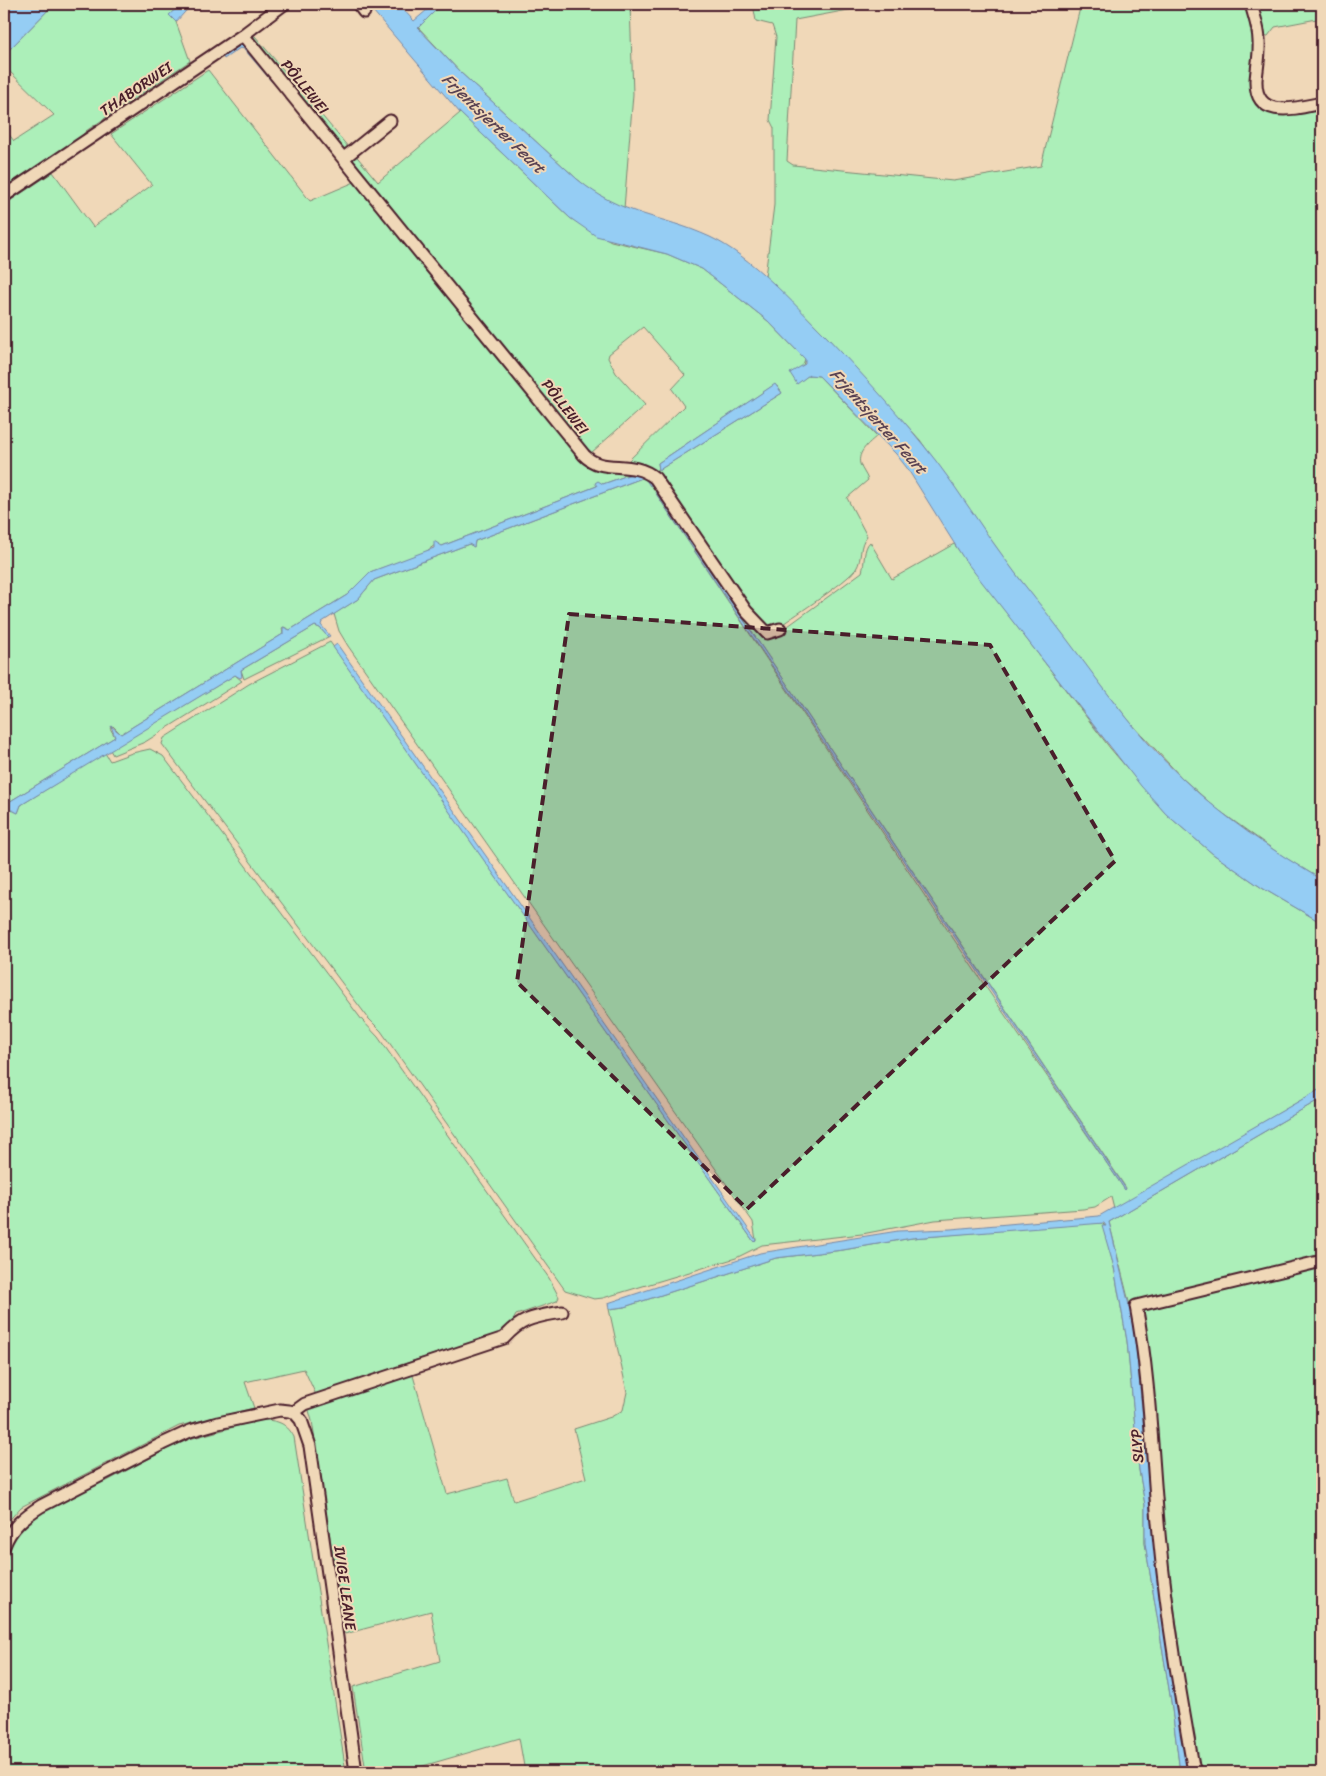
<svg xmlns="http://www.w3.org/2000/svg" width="1326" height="1776" font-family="Sriracha,sans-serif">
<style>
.green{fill:#acefb9;stroke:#7b8772;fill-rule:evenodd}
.water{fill:#95cdf4;stroke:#7787a4}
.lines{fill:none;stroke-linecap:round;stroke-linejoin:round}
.minor-casing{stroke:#4a1f2b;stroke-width:15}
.minor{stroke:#f0d8b8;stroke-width:11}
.marked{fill:#4a1f2b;fill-opacity:0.2;stroke:#4a1f2b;stroke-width:4;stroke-dasharray:10 6;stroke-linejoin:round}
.labels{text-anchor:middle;stroke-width:4;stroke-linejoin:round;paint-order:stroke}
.street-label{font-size:15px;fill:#4a1f2b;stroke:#f0d8b8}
.water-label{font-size:16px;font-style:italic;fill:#594253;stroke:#f0d8b8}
</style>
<rect width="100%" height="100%" fill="#f0d8b8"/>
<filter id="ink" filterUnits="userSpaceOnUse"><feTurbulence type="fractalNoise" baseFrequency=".02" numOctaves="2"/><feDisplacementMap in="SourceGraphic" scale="10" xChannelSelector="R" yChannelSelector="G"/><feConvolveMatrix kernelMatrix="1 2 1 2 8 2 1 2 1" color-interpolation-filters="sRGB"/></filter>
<g filter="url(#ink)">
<path class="green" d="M54,4H181L170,15L176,22L190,61L86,131L72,147L4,194V128L14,141L54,115L4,66V55Z
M442,4H630L633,94L624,209L593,192L577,179L461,73L418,27Z
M753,4H880L795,20L787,161L793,165L953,181L1041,166L1081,4H1247L1256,38L1254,95L1295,113L1322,109V880L1281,855L1217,809L1182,778L1130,722L1080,659L1005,560L920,440L824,334L765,277L774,205V128L770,120L776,37L772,25L756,21Z
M1256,4H1322V18L1275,27L1268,36H1264Z
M255,36L349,148L344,152L251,37Z
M208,70L310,201L357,181L580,460L588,465L634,473L603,484L600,483L597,486L442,546L435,545L424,553L370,572L347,595L290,630L284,627L282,628L283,634L121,734L113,726L110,728L115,737L4,805V205L53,172L93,227L152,185L111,134Z
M460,113L570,218L611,241L667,254L702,269L768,321L805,359L797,383L809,375L819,376L877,436C869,443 857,452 860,464C862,470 866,474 868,480L847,498L867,536C858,546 863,558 856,569C844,584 798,613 780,626L773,627L761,623L654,475L625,464L684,406L672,389L685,375L643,327L609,354L608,358L616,373L645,405L591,453L347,157L353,152L378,182ZM777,386L782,393L659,470L658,463L771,387Z
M642,478L653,484L744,611L777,634L862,572C865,563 863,548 870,542L892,579L954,544L1110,748L1166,814L1213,854L1262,888L1322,923V1088L1114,1209L1111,1197L1095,1207L1083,1209L935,1220L862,1234L762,1245L736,1258L603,1298L594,1299L565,1290L381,1031L369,1019L162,744L164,738L249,684L330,642L754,1242L756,1240L753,1222L348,646L339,631L334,614L358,599L374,580L469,544L474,547L475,541ZM657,491L1126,1188L1125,1190L981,980L655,492Z
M315,626L320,628L328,637L244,679L241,670Z
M235,675L242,681L145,742L113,755L110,750Z
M150,749L163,756L362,1020L378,1037L549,1278L559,1297L557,1301L516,1315L509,1328L499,1335L419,1359L316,1395L304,1369L245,1382L254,1408L179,1426L21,1507L4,1526V815L12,810L18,813L21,805L105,753L110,761L132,753Z
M1322,1098V1258L1140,1301L1130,1306L1109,1222Z
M1088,1223H1101L1106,1226H1103L1114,1267L1127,1341L1139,1470L1145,1505V1543L1171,1701L1180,1772H525L519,1738L402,1772H366L353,1687L440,1661L431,1611L345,1634L312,1421L308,1407L412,1372L447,1494L507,1478L514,1501L586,1478L574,1429L611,1417L623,1410L627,1392L609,1309L624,1307L776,1258L843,1250L912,1238Z
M1322,1263V1772H1209L1196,1763L1165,1541L1144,1306Z
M260,1420C276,1420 286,1422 294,1437L346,1772H4V1570C8,1551 15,1534 26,1519L104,1478L107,1481L182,1441Z"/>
<path class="water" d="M8,4H54L4,55V8Z
M181,4H192L176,22L169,15Z
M371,4H398L414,21L434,4H442L418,28L461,73L577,179C623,217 660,214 710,237C751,256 793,303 825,335C863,375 902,417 936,461C960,492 981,527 1005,559C1024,586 1046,611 1066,638C1102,686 1138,737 1183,779C1224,818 1273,851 1322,880V923L1262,888L1213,854L1166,814L1141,786L964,559L907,468L896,454L819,376L809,375L797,384L790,373L805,364V359L768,321L702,269L667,254L596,236L570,218L460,113L373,11Z
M240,45H244L273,83L244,49L240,48L224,59L223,57Z
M775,384L782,393L659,470L658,463Z
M634,473L643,475L653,484L650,486L646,480L642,478L475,541L474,547L469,544L374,580L358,599L322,622L321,625L330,636L328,637L320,628L315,626L241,670L242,677L240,678L235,675L21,805L18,813L12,810L4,815V805L115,737L111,726L121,734L283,634V627L290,630L347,595L370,572L434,548V541L442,546L597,486L595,483L598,481L603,484Z
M657,491L1126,1189L1125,1190L655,492Z
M337,644L756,1240L754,1242L333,647Z
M1322,1088V1098L1109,1222L1134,1326L1156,1552L1189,1772H1180L1171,1701L1145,1543V1505L1139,1470L1127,1341L1114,1267L1102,1226H1106L1104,1223L912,1238L843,1250L776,1258L624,1307L609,1309L608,1303L760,1253L898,1231L951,1229L1099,1216Z"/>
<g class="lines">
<g class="minor-casing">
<path id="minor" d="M358,4L364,12
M1251,4C1254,16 1259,28 1259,41C1260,54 1257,67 1256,80C1255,121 1297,108 1322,103
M243,35L584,455C603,475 631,458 655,478L746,611L767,633L780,629
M344,158L390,121
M4,196L243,35L284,4
M294,1412L305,1404L504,1338C523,1317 535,1317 562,1312
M4,1546C11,1527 25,1516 41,1506L162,1444L190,1431L218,1423L280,1410L289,1411L294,1412L301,1420L310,1446L356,1772
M1196,1772L1193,1766C1180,1693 1167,1618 1160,1544C1152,1465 1151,1384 1136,1306L1322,1261"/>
</g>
<use href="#minor" class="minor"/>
</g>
</g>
<path class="marked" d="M569,614L990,645L1115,861L747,1209L517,982Z"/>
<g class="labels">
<g class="street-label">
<text transform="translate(305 87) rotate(51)" y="5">PÔLLEWEI</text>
<text transform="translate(136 89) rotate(-34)" y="5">THABORWEI</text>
<text transform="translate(565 407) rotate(52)" y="5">PÔLLEWEI</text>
<text transform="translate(1137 1446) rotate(-94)" y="5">SLYP</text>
<text transform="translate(345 1588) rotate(82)" y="5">IVIGE LEANE</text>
</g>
<g class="water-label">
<text transform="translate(494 123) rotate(44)" y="6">Frjentsjerter Feart</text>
<text transform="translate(879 421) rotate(48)" y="6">Frjentsjerter Feart</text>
</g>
</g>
<rect width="1326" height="1776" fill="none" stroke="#f0d8b8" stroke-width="20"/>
<rect x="10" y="10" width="1306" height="1756" fill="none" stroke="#4a1f2b" stroke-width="2" filter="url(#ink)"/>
</svg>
